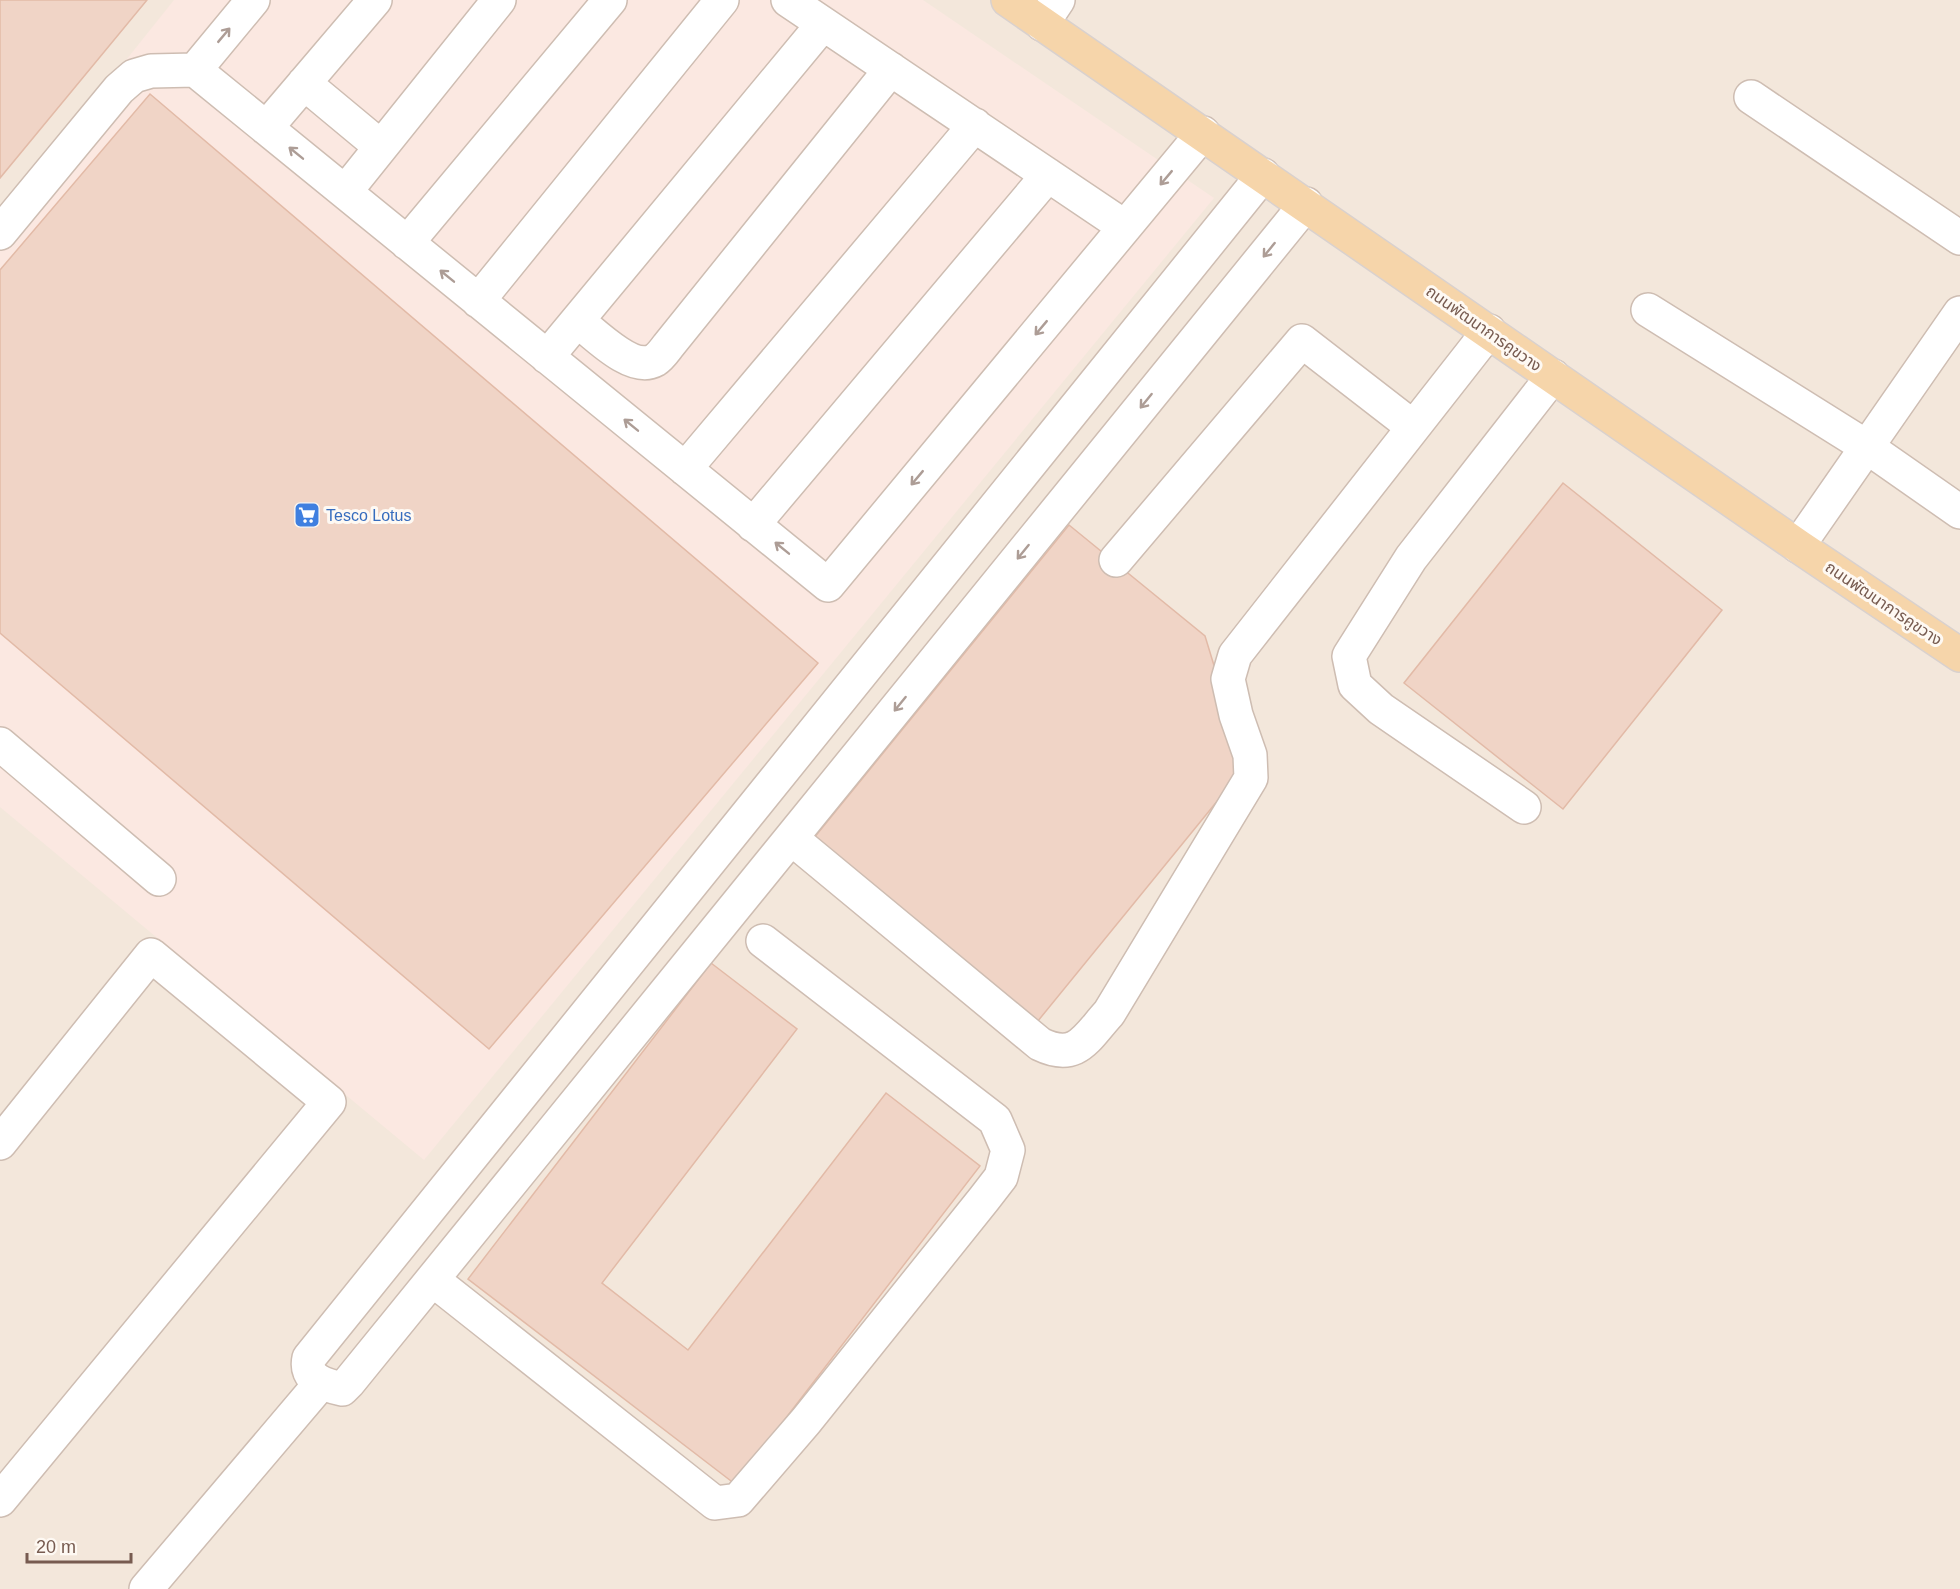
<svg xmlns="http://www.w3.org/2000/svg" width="1960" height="1589" font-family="Arial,'Noto Sans Thai',sans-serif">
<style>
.residential{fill:#f3e7db}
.commercial{fill:#fbe8e1}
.building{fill:#f0d4c6;stroke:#e2baa7;stroke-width:1.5}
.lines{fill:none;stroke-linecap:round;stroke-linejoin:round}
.minor-casing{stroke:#cebdb2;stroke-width:36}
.major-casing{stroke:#d9d1ce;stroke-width:36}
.minor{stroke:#fff;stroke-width:33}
.major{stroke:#f6d5aa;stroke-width:33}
.oneway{stroke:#ad9d96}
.labels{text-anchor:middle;stroke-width:6;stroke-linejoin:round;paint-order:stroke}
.street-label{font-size:16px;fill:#775b50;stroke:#fef9f3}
.shop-label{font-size:16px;fill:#366cbe;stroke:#fef9f3;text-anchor:start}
</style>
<rect width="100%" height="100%" fill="#fcf5ed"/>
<path class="residential" d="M0,0H1960V1589H0Z"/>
<path class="commercial" d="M174,0H923L1214,198L424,1160L0,807V218Z"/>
<path class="building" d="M0,0H147L0,178Z
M150,94L818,663L489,1049L0,633V270Z
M1563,483L1722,610L1563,809L1404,683Z
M1069,525L1205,636L1245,767L1033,1027L809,844Z
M711,963L797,1029L602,1283L688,1350L886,1093L980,1166L735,1484L468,1279Z"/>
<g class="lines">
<g class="minor-casing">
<path id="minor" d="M788,0L1125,227
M1042,24L1058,0
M195,70L253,0
M304,83L381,147
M1751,97L1960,238
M266,128L375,0
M1263,175L309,1358C304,1380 325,1385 342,1389L349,1382L1306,204
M345,192L499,0
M0,233L119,89L134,76L151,71L195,70L828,585L1203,133
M407,243L610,0
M478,301L722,0
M1648,310L1867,447L1960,512
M578,321C595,334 632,373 655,360C660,357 665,350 668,346L891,69
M547,357L823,24
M685,469L975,125
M753,525L1048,175
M1798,546L1960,313
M1116,560L1302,341L1413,427
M0,744L159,879
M1524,807L1381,709L1355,685L1349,656L1411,558L1553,376
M791,838L1040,1044C1077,1062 1086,1038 1109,1013L1251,778L1250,755L1236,715L1228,679L1235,655L1489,331
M0,1143L151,955L329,1102L0,1500
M433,1280L715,1503L738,1500L806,1421L984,1199L1001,1177L1008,1150L995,1120L763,941
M146,1589L320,1384"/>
</g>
<g class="major-casing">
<path id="major" d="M1008,0L1798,546L1960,655"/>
</g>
<use href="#minor" class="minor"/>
<use href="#major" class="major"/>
</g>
<defs><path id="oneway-shaft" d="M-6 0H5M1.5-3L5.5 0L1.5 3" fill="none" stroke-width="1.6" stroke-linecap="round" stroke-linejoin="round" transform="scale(1.5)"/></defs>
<g class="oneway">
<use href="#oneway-shaft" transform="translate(224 35) rotate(-50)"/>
<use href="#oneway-shaft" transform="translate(296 153) rotate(-141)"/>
<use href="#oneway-shaft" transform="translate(1166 178) rotate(130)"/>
<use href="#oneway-shaft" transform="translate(1269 250) rotate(129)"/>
<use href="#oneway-shaft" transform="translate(447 276) rotate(-141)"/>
<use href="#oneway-shaft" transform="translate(1041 328) rotate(130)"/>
<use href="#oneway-shaft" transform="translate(1146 401) rotate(129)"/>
<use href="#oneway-shaft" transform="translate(631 425) rotate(-141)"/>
<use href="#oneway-shaft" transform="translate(917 478) rotate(130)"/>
<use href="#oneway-shaft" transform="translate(782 548) rotate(-141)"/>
<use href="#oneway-shaft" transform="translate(1023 552) rotate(129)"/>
<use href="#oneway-shaft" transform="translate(900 704) rotate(129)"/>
</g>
<defs>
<g id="supermarket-square" transform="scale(1.35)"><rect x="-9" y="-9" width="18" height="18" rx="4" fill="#3f7fe0" stroke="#fef9f3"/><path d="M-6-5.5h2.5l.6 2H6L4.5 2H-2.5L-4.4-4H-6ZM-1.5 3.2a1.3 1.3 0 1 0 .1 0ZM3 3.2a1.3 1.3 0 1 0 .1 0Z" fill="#fff"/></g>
</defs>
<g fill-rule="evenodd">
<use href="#supermarket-square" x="307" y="515"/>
</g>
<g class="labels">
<g class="street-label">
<text transform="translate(1484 328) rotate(35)" y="6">ถนนพัฒนาการคูขวาง</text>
<text transform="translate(1884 603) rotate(34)" y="6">ถนนพัฒนาการคูขวาง</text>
</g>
<g class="shop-label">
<text x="326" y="521">Tesco Lotus</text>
</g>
</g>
<path d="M27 1553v9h104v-9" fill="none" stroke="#775b50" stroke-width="3"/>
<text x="36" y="1553" font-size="18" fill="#775b50" stroke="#fef9f3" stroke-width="4.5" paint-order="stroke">20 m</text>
</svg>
